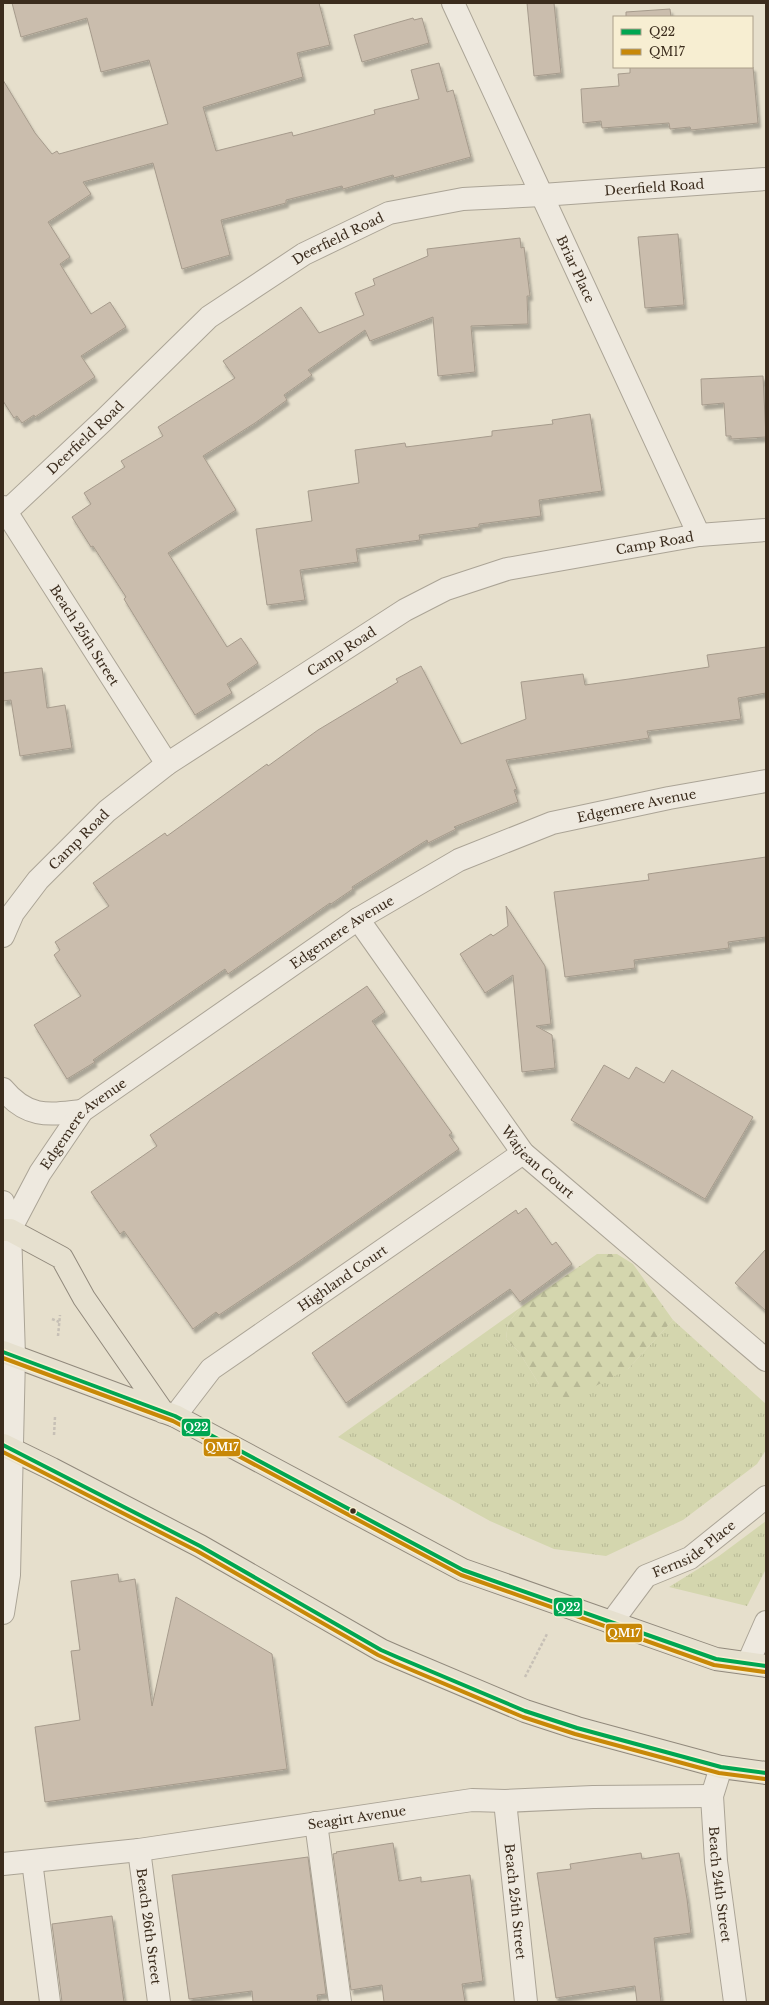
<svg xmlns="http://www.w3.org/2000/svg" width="769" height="2005" font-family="'Libre Baskerville',serif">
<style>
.grass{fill:url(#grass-tufts)}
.forest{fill:url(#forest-firs)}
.building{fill:#cabdad;stroke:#a69b8c;filter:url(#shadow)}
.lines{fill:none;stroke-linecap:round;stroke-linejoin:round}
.lane-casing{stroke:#aba496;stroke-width:22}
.street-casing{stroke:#aba496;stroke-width:24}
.primary-casing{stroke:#91897c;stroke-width:24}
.path{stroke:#c7c0b6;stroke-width:2.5;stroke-dasharray:3 2;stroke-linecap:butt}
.lane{stroke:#eee9df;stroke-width:20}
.street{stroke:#eee9df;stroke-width:22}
.primary{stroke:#e6e0cf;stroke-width:22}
.bus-1-casing{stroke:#f7eed2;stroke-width:7}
.bus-2-casing{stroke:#f7eed2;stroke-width:7}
.bus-1{stroke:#00a651;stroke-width:4}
.bus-2{stroke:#c88807;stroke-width:4}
.bus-dot{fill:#3b2c1d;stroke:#f7eed2;stroke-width:1.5}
.labels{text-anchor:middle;stroke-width:3.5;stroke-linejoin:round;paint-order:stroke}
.street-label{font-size:13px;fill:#3b2c1d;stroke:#f7eed2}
.line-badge{stroke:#f7eed2;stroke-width:1.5}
.badge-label{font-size:11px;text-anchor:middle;font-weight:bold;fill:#fff}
</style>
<defs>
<pattern id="grass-tufts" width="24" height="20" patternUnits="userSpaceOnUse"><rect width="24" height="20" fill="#d4d6ae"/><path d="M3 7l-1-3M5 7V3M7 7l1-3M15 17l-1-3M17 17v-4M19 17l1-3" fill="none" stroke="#b7b895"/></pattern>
<pattern id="forest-firs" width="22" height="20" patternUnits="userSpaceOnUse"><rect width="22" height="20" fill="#d4d6ae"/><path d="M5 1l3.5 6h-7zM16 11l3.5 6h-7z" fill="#b7b895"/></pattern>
<filter id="shadow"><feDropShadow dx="2.5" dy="4.5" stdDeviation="1" flood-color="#0004"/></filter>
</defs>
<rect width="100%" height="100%" fill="#e6dfcc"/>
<path class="grass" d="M521,1307L508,1323L506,1339L519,1352L539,1384L628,1369L673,1320L766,1404V1450L757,1464L683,1520L606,1556L554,1549L490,1521L338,1437Z
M766,1521V1569L747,1606L669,1587L719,1556Z"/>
<path class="forest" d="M597,1254H617L633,1264L673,1320L628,1369L569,1400L539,1384L519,1352L506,1339L508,1323L521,1307Z"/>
<path class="building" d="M12,3H319L330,45L297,53L303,77L203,107L216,151L292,132L293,136L375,114L374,110L419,99L411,70L439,63L447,92L453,90L471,157L394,178L393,175L343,189L342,186L286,200V203L221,220L230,255L182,269L153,163L83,182L91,194L48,222L70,257L60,264L91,314L110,302L126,327L81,356L95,377L35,417L34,415L22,423L17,416L14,418L3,401V80L35,133L52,154L57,151L59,154L168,124L149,60L101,72L87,18L21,37Z
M527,3H554L561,73L534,76Z
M670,9L671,17H626V12Z
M413,18L414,20L422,18L429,43L362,62L354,35Z
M630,67H753L758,123L691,130L690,127L670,129L669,123L602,128L601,121L583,123L581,89L619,86L618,74L630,73Z
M678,234L684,305L645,308L638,237Z
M520,238L521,248L524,247L530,296H527L528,324L471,326L475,372L438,376L433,317L370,341L365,330L308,370L312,375L284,395L287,400L255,423L203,456L236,510L168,553L227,647L241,638L258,663L227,684L232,693L195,715L124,599L126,597L93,546L91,547L72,517L91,504L84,493L125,467L121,461L163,436L158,427L235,378L223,361L301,307L319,333L364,315L355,293L375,285L373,279L428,256L427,249Z
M763,376L766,437L731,439V436H726L724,403L702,405L701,379Z
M590,414L602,491L539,500L541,516L479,524V527L419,535L420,540L356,549L358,562L300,570L305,600L267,605L256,529L312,521L308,491L359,483L355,450L405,443L406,447L492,436V431L553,424L552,420Z
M766,647V693L738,698L741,719L647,731L649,738L506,760L517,789L514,790L518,802L454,827L456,829L428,843L427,840L352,887L353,889L331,904L330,903L228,974L225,969L93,1060L95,1062L67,1079L34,1025L81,996L54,955L60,950L55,942L109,906L93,883L165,833L167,836L267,764L268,766L318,730L398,682L396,679L421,666L461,744L526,719L521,682L583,674L585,685L629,679L709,667L707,655Z
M42,668L47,708L65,705L72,748L20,756L11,700L3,701V673Z
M766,857V937L728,942L729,948L634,960L635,968L565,977L554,892L649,880L648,874Z
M506,906L545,966L551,1024L536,1026L552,1035L555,1068L522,1072L513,975L485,993L460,954L491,934L493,936L508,926Z
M367,986L385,1012L372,1021L452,1133L449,1135L459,1149L298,1262L219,1315L216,1312L193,1329L124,1231L120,1234L91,1192L157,1146L150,1135Z
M604,1065L629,1079L636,1067L664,1083L672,1070L753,1117L705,1199L571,1120Z
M526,1208L552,1245L556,1242L572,1264L520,1302L510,1289L346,1403L312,1353L516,1210L518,1214Z
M766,1249V1311L735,1283Z
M118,1574L119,1582L135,1579L152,1706L176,1597L272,1654L287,1769L45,1802L35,1727L80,1720L71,1651L80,1650L71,1581Z
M393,1843L399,1881L421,1877V1882L470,1875L483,1981L462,1984L465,2002H384L382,1985L351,1990L333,1854L337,1853L336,1852Z
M641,1853L642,1859L679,1853L687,1899L691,1933L654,1938L661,2002H637L635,1986L556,1998L537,1873L571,1869L570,1864Z
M308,1857L326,1994L317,1995L318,2002H253L252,1991L189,1999L172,1875Z
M112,1916L124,2002H62L52,1924Z"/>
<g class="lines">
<g class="lane-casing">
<path id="lane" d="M32,1861L50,2002"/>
</g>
<g class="street-casing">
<g id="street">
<path id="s1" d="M453,3L699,535"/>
<path id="s2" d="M3,507L167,764"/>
<path id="s3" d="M3,513L6,512L104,420L209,317L304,254L389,213L463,199L542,195L766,179"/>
<path id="s4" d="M358,919L523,1153L766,1360"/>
<path id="s5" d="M3,936L13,913L38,880L107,811L167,764L405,610L446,589L507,569L699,535L766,530"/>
<path d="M3,1089C27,1118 47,1115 82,1111"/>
<path d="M3,1202L10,1230L14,1356L9,1575L3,1613"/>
<path id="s6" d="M10,1230L40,1173L82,1111L358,919L459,860L552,823L669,798L766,781"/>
<path id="s7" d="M175,1416L211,1369L523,1153"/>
<path id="s8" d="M611,1623L646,1576L690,1558L766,1497"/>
<path d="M748,1663L766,1622"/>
<path id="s9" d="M721,1767L712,1796L716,1861L735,2002"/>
<path id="s10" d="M505,1801L526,2002"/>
<path d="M316,1823L340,2002"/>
<path id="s11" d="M139,1850L159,2002"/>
<path id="s12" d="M3,1864L139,1850L472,1800L505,1801L593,1797L712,1796"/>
</g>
</g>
<g class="primary-casing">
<path id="primary" d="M3,1230H10L62,1258L84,1298L163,1412
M3,1352L175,1416L463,1570L716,1659L766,1666
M3,1445L52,1469L200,1546L381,1650L397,1657L525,1711L577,1728L721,1767L766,1773"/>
</g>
<path class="path" d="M52,1319L59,1322
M58,1336L60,1315
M54,1435L55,1417
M525,1677L547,1634"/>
<use href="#lane" class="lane"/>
<use href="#street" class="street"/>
<use href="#primary" class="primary"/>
<g class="bus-1-casing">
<path id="bus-1" d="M3,1352L175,1416L463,1570L716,1659L766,1666
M3,1445L200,1546L381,1650L397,1657L525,1711L577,1728L721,1767L766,1773"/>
</g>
<g class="bus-2-casing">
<path id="bus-2" d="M3,1358L173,1421L461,1575L714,1665L765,1672
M3,1452L197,1551L378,1655L395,1663L523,1717L575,1734L719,1773L765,1779"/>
</g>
<use href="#bus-1" class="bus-1"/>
<use href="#bus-2" class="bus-2"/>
</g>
<circle class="bus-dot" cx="353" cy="1511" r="3.5"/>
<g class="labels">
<g class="street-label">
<text dy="5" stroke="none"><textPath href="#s3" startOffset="760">Deerfield Road</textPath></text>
<text dy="5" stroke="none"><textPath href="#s3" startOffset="436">Deerfield Road</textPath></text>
<text dy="5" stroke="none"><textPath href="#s1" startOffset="293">Briar Place</textPath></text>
<text dy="5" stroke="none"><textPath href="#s3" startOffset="112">Deerfield Road</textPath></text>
<text dy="5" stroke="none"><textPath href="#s5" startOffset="784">Camp Road</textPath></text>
<text dy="5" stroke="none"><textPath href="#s2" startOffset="152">Beach 25th Street</textPath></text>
<text dy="5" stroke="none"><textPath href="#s5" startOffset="448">Camp Road</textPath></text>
<text dy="5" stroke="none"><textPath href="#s6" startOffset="779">Edgemere Avenue</textPath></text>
<text dy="5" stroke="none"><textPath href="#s5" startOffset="124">Camp Road</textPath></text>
<text dy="5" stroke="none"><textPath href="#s6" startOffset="455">Edgemere Avenue</textPath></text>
<text dy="5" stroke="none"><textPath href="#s6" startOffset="131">Edgemere Avenue</textPath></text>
<text dy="5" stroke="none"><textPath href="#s4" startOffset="303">Watjean Court</textPath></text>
<text dy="5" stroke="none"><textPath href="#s7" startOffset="219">Highland Court</textPath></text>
<text dy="5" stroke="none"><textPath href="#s8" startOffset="114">Fernside Place</textPath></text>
<text dy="5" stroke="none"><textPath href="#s12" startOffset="357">Seagirt Avenue</textPath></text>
<text dy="5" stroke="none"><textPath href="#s9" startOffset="119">Beach 24th Street</textPath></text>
<text dy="5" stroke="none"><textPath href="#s10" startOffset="101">Beach 25th Street</textPath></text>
<text dy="5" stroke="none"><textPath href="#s11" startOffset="77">Beach 26th Street</textPath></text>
</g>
</g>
<g class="line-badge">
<rect x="181" y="1418" width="30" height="19" rx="4" fill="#00a651"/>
<rect x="203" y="1438" width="38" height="19" rx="4" fill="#c88807"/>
<rect x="553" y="1597" width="30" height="20" rx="4" fill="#00a651"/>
<rect x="605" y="1623" width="38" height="20" rx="4" fill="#c88807"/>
</g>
<g class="badge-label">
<text x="196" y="1431">Q22</text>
<text x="222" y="1451">QM17</text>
<text x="568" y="1611">Q22</text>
<text x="624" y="1637">QM17</text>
</g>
<rect width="769" height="2005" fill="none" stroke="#3b2c1d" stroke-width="8"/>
<rect x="613" y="16" width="140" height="52" fill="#f7eed2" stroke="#aca08a"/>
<rect x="621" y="29" width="20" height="6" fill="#00a651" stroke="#aca08a"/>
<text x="649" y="36" font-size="12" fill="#3b2c1d">Q22</text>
<rect x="621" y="49" width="20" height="6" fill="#c88807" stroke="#aca08a"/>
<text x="649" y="56" font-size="12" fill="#3b2c1d">QM17</text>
</svg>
